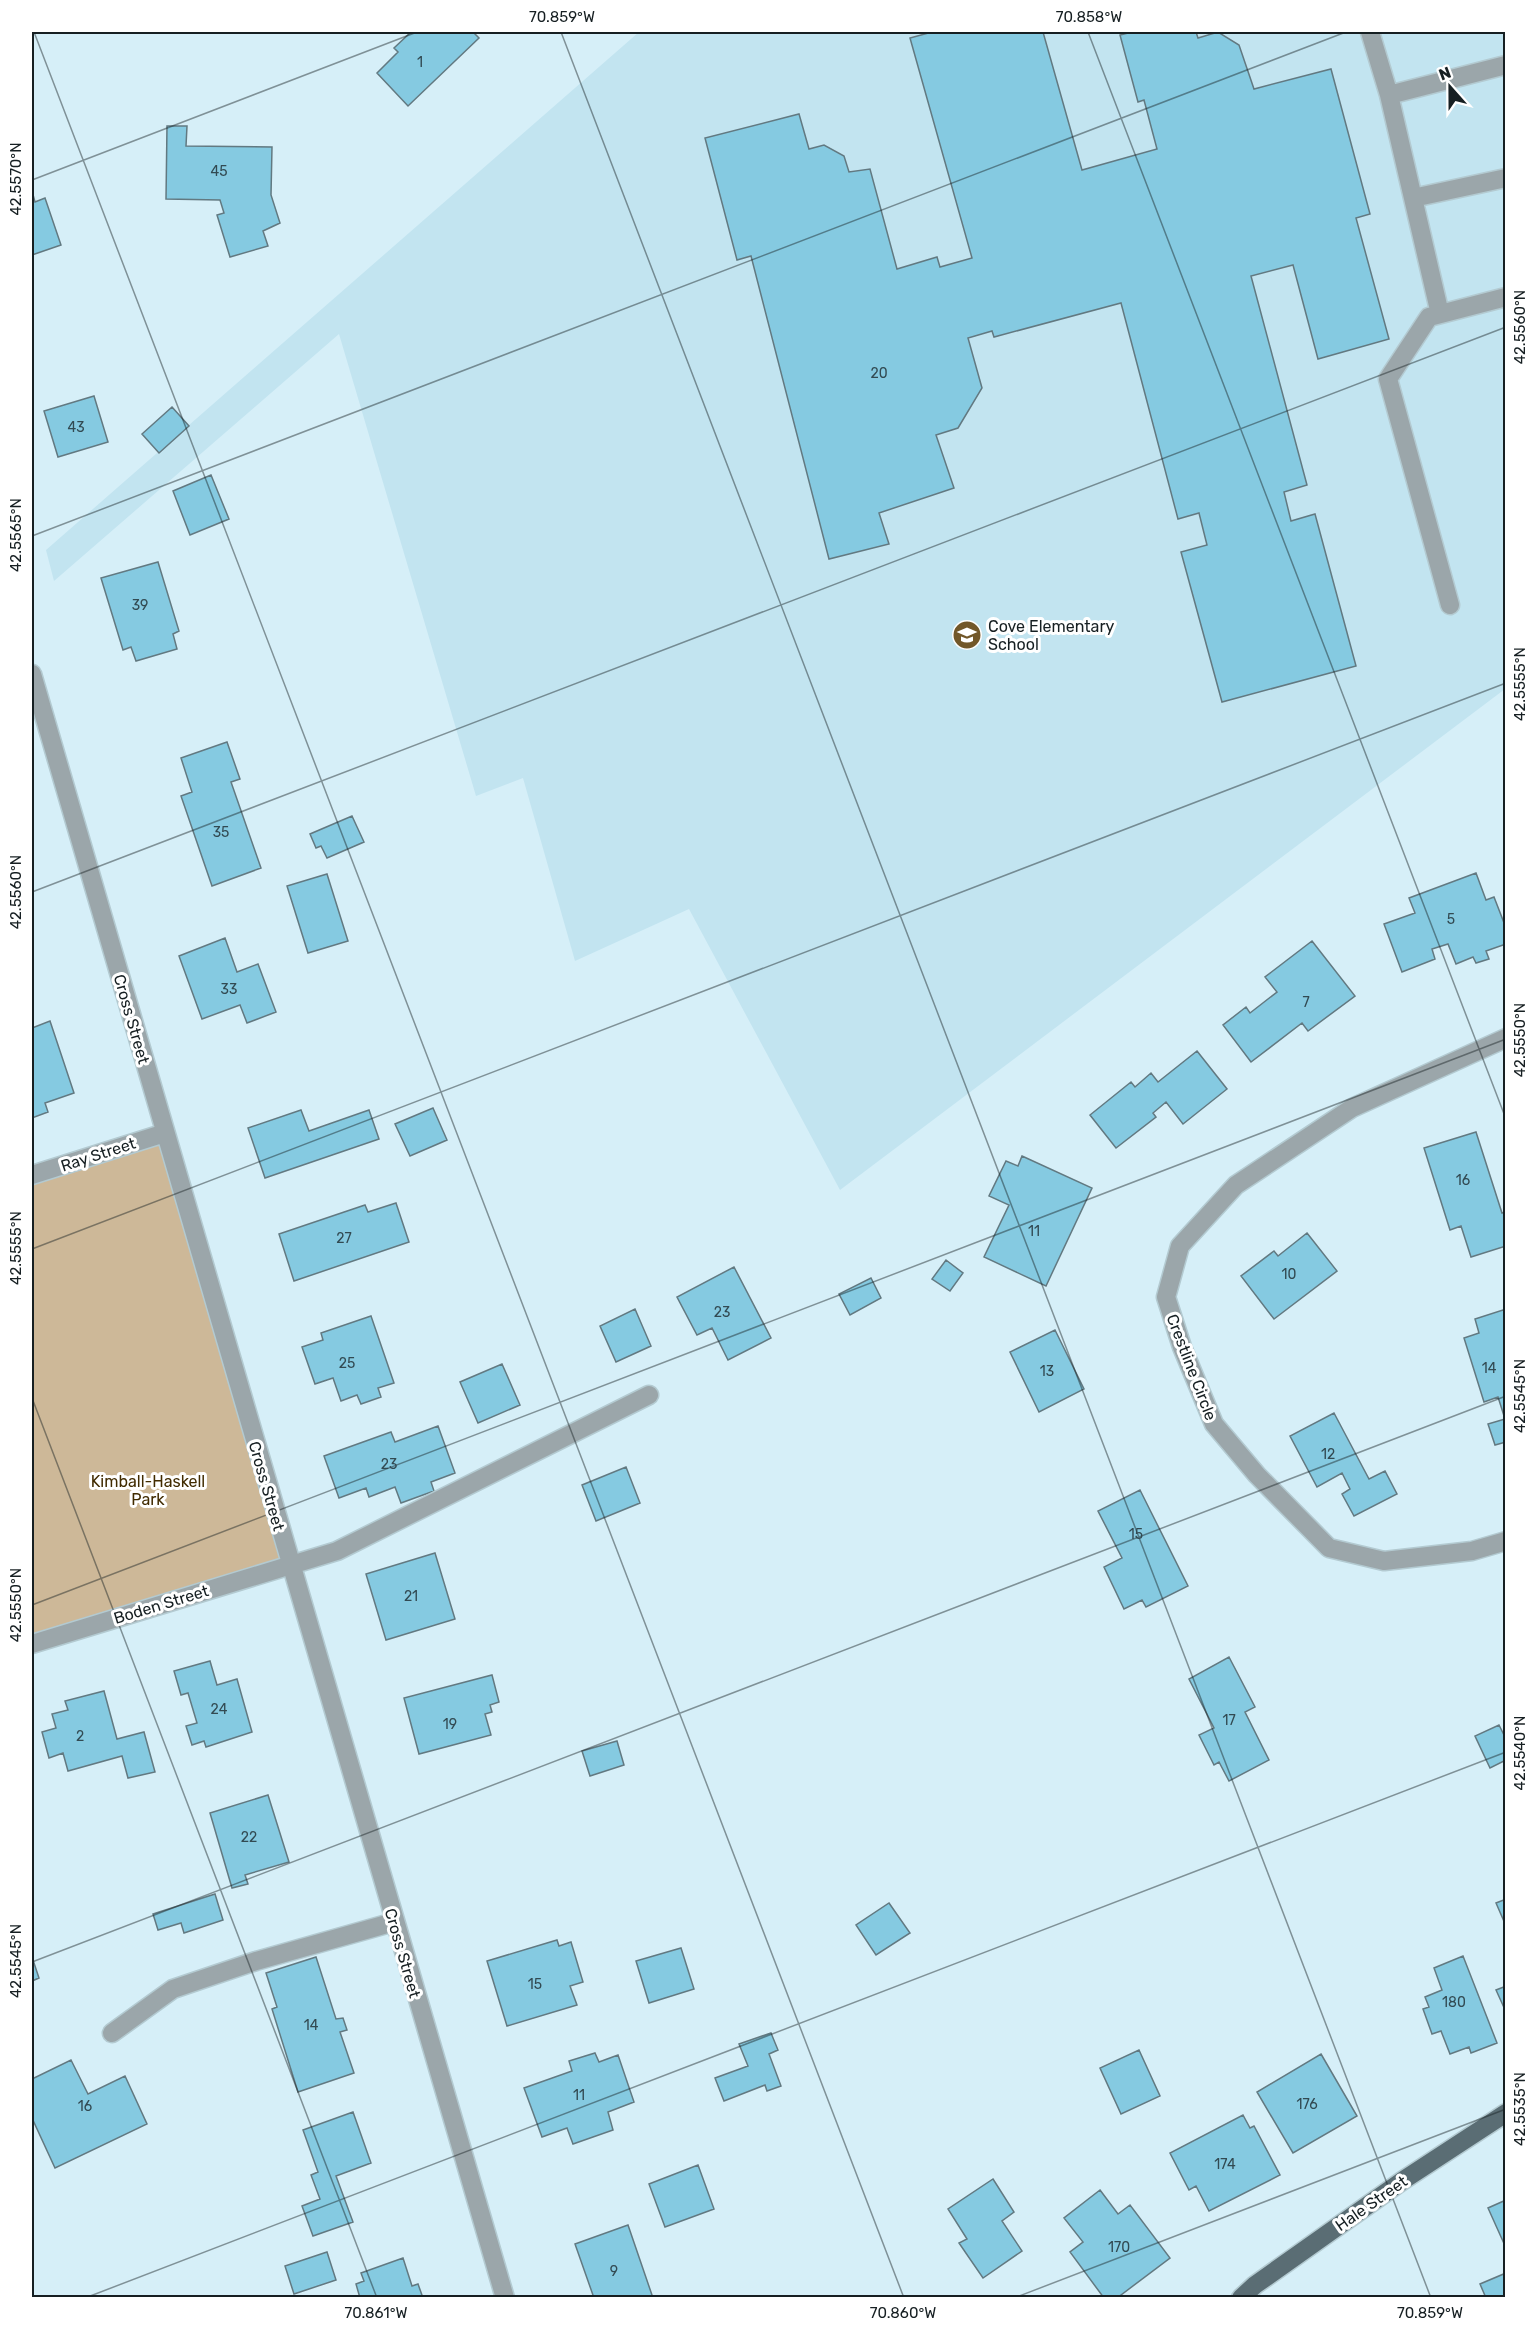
<svg xmlns="http://www.w3.org/2000/svg" width="1537" height="2329" font-family="Rubik,sans-serif">
<style>
.built{fill:#c2e4f0}
.green{fill:#cdb898}
.building{fill:#85cae1;stroke:#627981;stroke-width:1.5}
.lines{fill:none;stroke-linecap:round;stroke-linejoin:round}
.minor-casing{stroke:#b3cad1;stroke-width:21}
.major-casing{stroke:#b3cad1;stroke-width:21}
.minor{stroke:#9ba6aa;stroke-width:18}
.major{stroke:#5a6d74;stroke-width:18}
.ticks{fill:none;stroke:#161f22;stroke-width:1.5;stroke-opacity:0.45}
.labels{text-anchor:middle;stroke-width:6;stroke-linejoin:round;paint-order:stroke}
.number-label{font-size:14px;fill:#324a52}
.poi-label{font-size:16px;fill:#161f22;stroke:#fff;text-anchor:start}
.street-label{font-size:16px;fill:#161f22;stroke:#fff}
.park-label{font-size:16px;fill:#412b00;stroke:#fff}
.neatline{fill:none;stroke:#161f22;stroke-width:2}
.ticks-label{font-size:15px;text-anchor:middle;fill:#161f22}
</style>
<rect width="100%" height="100%" fill="#d6eff8"/>
<path class="built" d="M639,32H1505V689L840,1190L689,909L575,961L523,778L476,796L339,334L54,581L46,550Z"/>
<path class="green" d="M165,1133L290,1564L32,1654V1171Z"/>
<path class="building" d="M411,32H473L479,38L408,106L377,73L398,52L394,48Z
M932,32H1043L1082,170L1157,149L1144,100L1138,102L1120,35L1132,32H1196L1198,38L1218,32L1239,45L1254,89L1331,69L1370,214L1356,218L1389,339L1318,359L1293,265L1251,276L1307,485L1284,492L1291,521L1315,514L1356,666L1222,702L1181,552L1207,545L1199,513L1178,519L1121,303L994,337L992,331L968,338L982,388L958,428L936,435L954,488L879,513L889,544L829,559L751,256L737,260L705,138L799,114L809,149L824,145L844,156L849,172L870,169L897,269L937,257L940,267L972,258L910,38Z
M167,126H187L186,146L272,147L271,195L280,223L263,231L268,246L230,257L217,215L224,213L220,200L166,199Z
M32,191L35,202L45,198L61,245L32,255Z
M94,396L108,442L58,457L44,411Z
M172,407L189,426L159,453L142,434Z
M211,475L229,519L190,535L173,491Z
M158,562L179,631L173,634L177,649L136,661L131,647L123,650L101,578Z
M227,742L240,779L231,782L261,868L212,886L181,796L192,792L181,758Z
M352,816L364,842L327,858L321,846L316,848L310,834Z
M1476,873L1486,900L1494,897L1506,928V944L1486,951L1489,959L1476,963L1473,957L1456,964L1448,944L1432,949L1435,959L1402,972L1384,924L1415,913L1409,898Z
M327,874L348,941L308,953L287,886Z
M225,938L237,972L258,964L276,1012L247,1023L240,1005L202,1019L179,956Z
M1312,941L1355,996L1308,1031L1302,1023L1251,1062L1223,1025L1246,1007L1250,1013L1277,992L1265,977Z
M50,1021L74,1093L45,1103L48,1112L32,1118V1028Z
M1197,1051L1227,1089L1183,1124L1166,1102L1153,1113L1156,1117L1116,1148L1090,1115L1131,1082L1135,1087L1151,1073L1158,1082Z
M433,1108L447,1140L410,1156L395,1124Z
M301,1110L309,1131L369,1110L379,1139L265,1178L248,1128Z
M1476,1132L1502,1213L1506,1212V1246L1471,1257L1461,1226L1450,1230L1424,1148Z
M1022,1156L1092,1188L1046,1286L984,1257L1009,1205L989,1196L1006,1161L1018,1166Z
M396,1203L409,1242L294,1281L279,1234L365,1205L368,1212Z
M1307,1233L1337,1271L1274,1319L1241,1276L1274,1251L1278,1256Z
M946,1260L963,1273L950,1291L932,1279Z
M734,1267L771,1338L728,1360L712,1328L697,1335L677,1297Z
M871,1278L881,1298L850,1315L839,1294Z
M635,1309L651,1346L616,1362L600,1326Z
M1506,1309V1442L1495,1445L1488,1424L1505,1419L1498,1397L1484,1402L1464,1338L1479,1333L1475,1319Z
M371,1316L394,1383L378,1388L381,1397L361,1404L357,1395L341,1401L333,1378L315,1384L302,1347L323,1340L321,1333Z
M1055,1330L1084,1389L1039,1412L1010,1352Z
M502,1364L520,1405L478,1423L460,1382Z
M1334,1413L1369,1479L1385,1471L1397,1494L1354,1516L1342,1494L1350,1489L1342,1473L1317,1487L1290,1436Z
M438,1426L455,1473L431,1482L434,1491L401,1503L395,1487L369,1497L366,1488L339,1498L324,1456L391,1432L395,1442Z
M626,1467L640,1503L596,1521L582,1485Z
M1140,1490L1188,1586L1146,1607L1142,1600L1124,1609L1104,1567L1122,1558L1098,1511Z
M435,1553L455,1619L386,1640L366,1574Z
M1229,1657L1255,1707L1245,1712L1269,1760L1229,1781L1219,1762L1214,1765L1199,1735L1214,1728L1189,1679Z
M210,1661L217,1685L237,1679L252,1732L206,1747L204,1741L192,1745L186,1726L197,1723L188,1693L181,1695L174,1671Z
M492,1675L499,1702L490,1705L492,1712L485,1714L491,1735L419,1754L404,1698Z
M104,1691L117,1739L144,1732L155,1772L128,1778L122,1756L68,1771L63,1753L49,1758L42,1732L56,1728L52,1714L68,1710L65,1701Z
M1499,1725L1506,1739V1760L1490,1768L1475,1736Z
M617,1741L624,1765L590,1776L582,1751Z
M268,1795L289,1862L245,1875L248,1884L232,1888L210,1813Z
M215,1894L223,1920L184,1933L181,1923L158,1930L153,1914Z
M1506,1899V1926L1496,1903Z
M889,1903L910,1933L876,1955L856,1925Z
M557,1940L559,1946L571,1942L583,1982L570,1986L577,2005L507,2026L487,1961Z
M681,1948L694,1989L649,2003L636,1961Z
M1463,1956L1497,2043L1471,2053L1469,2047L1450,2054L1441,2031L1432,2034L1423,2009L1429,2007L1425,1997L1442,1990L1434,1968Z
M32,1957L39,1978L32,1981Z
M316,1957L336,2019L343,2018L347,2030L340,2032L354,2073L298,2092L272,2009L277,2007L266,1973Z
M1506,1986V2012L1496,1990Z
M771,2033L778,2050L769,2054L781,2086L767,2091L765,2085L724,2101L715,2078L748,2066L739,2044Z
M1139,2050L1160,2096L1121,2114L1100,2068Z
M595,2053L599,2062L618,2055L634,2102L608,2112L613,2130L573,2144L567,2128L542,2137L524,2088L572,2071L569,2061Z
M1321,2054L1357,2116L1293,2153L1257,2092Z
M71,2060L88,2094L125,2076L147,2124L55,2168L32,2118V2079Z
M353,2112L371,2163L336,2176L353,2222L313,2236L302,2206L320,2199L311,2175L318,2172L303,2130Z
M1243,2115L1250,2128L1254,2126L1280,2175L1209,2211L1196,2186L1189,2190L1170,2153Z
M698,2165L714,2209L665,2227L649,2184Z
M993,2179L1014,2212L1002,2221L1022,2251L983,2278L959,2243L967,2239L948,2209Z
M1100,2190L1118,2214L1130,2205L1170,2258L1117,2298H1104L1070,2252L1083,2242L1064,2218Z
M1506,2200V2248L1488,2208Z
M628,2225L653,2298H594L575,2244Z
M327,2252L336,2280L294,2294L285,2266Z
M403,2258L412,2286L418,2284L423,2298H360L356,2284L364,2281L361,2273Z
M1506,2273V2298H1486L1480,2284Z"/>
<g class="lines">
<g class="minor-casing">
<path id="minor" d="M1370,32L1389,95L1440,314
M1389,95L1506,65
M1413,198L1506,178
M1450,605L1388,379L1429,317L1506,297
M32,674L505,2298
M1506,1038L1352,1108L1236,1185L1180,1246L1166,1297L1182,1347L1214,1424L1257,1475L1329,1548L1384,1561L1472,1551L1506,1541
M32,1175L165,1133
M32,1644L337,1551L649,1395
M112,2033L173,1989L256,1961L394,1922"/>
</g>
<g class="major-casing">
<path id="major" d="M1241,2298L1255,2285L1402,2181L1506,2113"/>
</g>
<use href="#minor" class="minor"/>
<use href="#major" class="major"/>
</g>
<path class="ticks" d="M34,32L904,2298M561,32L1431,2298M1088,32L1506,1119M32,180L417,32M32,536L1346,32M32,892L1506,327M32,1249L1506,683M32,1398L377,2298M32,1605L1506,1039M32,1962L1506,1396M85,2298L1506,1752M1014,2298L1506,2109"/>
<defs>
<g id="school-disc" transform="scale(1.5)"><circle r="9.5" fill="#725729" stroke="#fff"/><path d="M0-5L7-2L0 1L-7-2ZM-4 1L0 2.5L4 1V4Q0 6-4 4Z" fill="#fff"/></g>
</defs>
<g fill-rule="evenodd">
<use href="#school-disc" x="967" y="635"/>
</g>
<g class="labels">
<g class="number-label">
<text x="420" y="67">1</text>
<text x="219" y="176">45</text>
<text x="879" y="378">20</text>
<text x="76" y="432">43</text>
<text x="140" y="610">39</text>
<text x="221" y="837">35</text>
<text x="1451" y="924">5</text>
<text x="229" y="994">33</text>
<text x="1306" y="1007">7</text>
<text x="1463" y="1185">16</text>
<text x="1034" y="1236">11</text>
<text x="344" y="1243">27</text>
<text x="1289" y="1279">10</text>
<text x="722" y="1317">23</text>
<text x="347" y="1368">25</text>
<text x="1489" y="1373">14</text>
<text x="1047" y="1376">13</text>
<text x="1328" y="1459">12</text>
<text x="389" y="1469">23</text>
<text x="1136" y="1539">15</text>
<text x="411" y="1601">21</text>
<text x="219" y="1714">24</text>
<text x="1229" y="1725">17</text>
<text x="450" y="1729">19</text>
<text x="80" y="1741">2</text>
<text x="249" y="1842">22</text>
<text x="535" y="1989">15</text>
<text x="1454" y="2007">180</text>
<text x="311" y="2030">14</text>
<text x="579" y="2100">11</text>
<text x="1307" y="2109">176</text>
<text x="85" y="2111">16</text>
<text x="1225" y="2169">174</text>
<text x="1119" y="2252">170</text>
<text x="614" y="2276">9</text>
</g>
<g class="poi-label">
<text x="988" y="632">Cove Elementary<tspan x="988" dy="18">School</tspan></text>
</g>
<g class="street-label">
<text transform="translate(132 1019) rotate(74)" y="6">Cross Street</text>
<text transform="translate(98 1154) rotate(-18)" y="6">Ray Street</text>
<text transform="translate(1192 1367) rotate(69)" y="6">Crestline Circle</text>
<text transform="translate(267 1486) rotate(74)" y="6">Cross Street</text>
<text transform="translate(161 1604) rotate(-17)" y="6">Boden Street</text>
<text transform="translate(403 1953) rotate(74)" y="6">Cross Street</text>
<text transform="translate(1371 2203) rotate(-35)" y="6">Hale Street</text>
</g>
<g class="park-label">
<text x="148" y="1487">Kimball-Haskell<tspan x="148" dy="18">Park</tspan></text>
</g>
</g>
<rect width="1537" height="2329" fill="none" stroke="#ffffff" stroke-width="66"/>
<g transform="translate(1450 87) rotate(339)" stroke="#ffffff" stroke-width="4.5" paint-order="stroke">
<path d="M0-4.5L10 22L0 15L-10 22Z" fill="#161f22"/>
<text y="-9" font-size="16" font-weight="bold" text-anchor="middle" fill="#161f22">N</text>
</g>
<rect x="33" y="33" width="1471" height="2263" class="neatline"/>
<g class="ticks-label">
<text x="562" y="22">70.859°W</text>
<text x="1089" y="22">70.858°W</text>
<text transform="translate(16 179) rotate(-90)" y="5">42.5570°N</text>
<text transform="translate(1520 327) rotate(-90)" y="5">42.5560°N</text>
<text transform="translate(16 535) rotate(-90)" y="5">42.5565°N</text>
<text transform="translate(1520 684) rotate(-90)" y="5">42.5555°N</text>
<text transform="translate(16 892) rotate(-90)" y="5">42.5560°N</text>
<text transform="translate(1520 1040) rotate(-90)" y="5">42.5550°N</text>
<text transform="translate(16 1248) rotate(-90)" y="5">42.5555°N</text>
<text transform="translate(1520 1396) rotate(-90)" y="5">42.5545°N</text>
<text transform="translate(16 1605) rotate(-90)" y="5">42.5550°N</text>
<text transform="translate(1520 1753) rotate(-90)" y="5">42.5540°N</text>
<text transform="translate(16 1961) rotate(-90)" y="5">42.5545°N</text>
<text transform="translate(1520 2109) rotate(-90)" y="5">42.5535°N</text>
<text x="376" y="2318">70.861°W</text>
<text x="903" y="2318">70.860°W</text>
<text x="1430" y="2318">70.859°W</text>
</g>
</svg>
